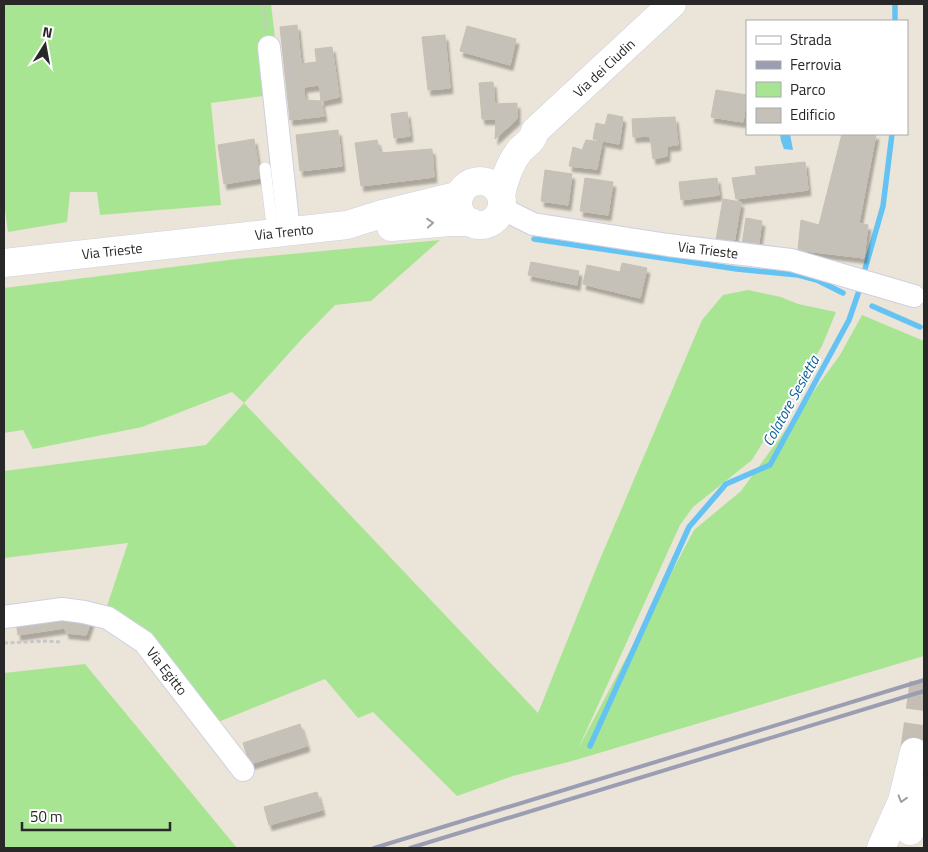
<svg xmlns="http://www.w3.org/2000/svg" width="928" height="852" font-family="'Titillium Web',sans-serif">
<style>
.green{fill:#a8e592}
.water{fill:#65c3f3}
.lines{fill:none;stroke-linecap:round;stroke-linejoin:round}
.stream{stroke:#65c3f3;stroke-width:5.5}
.building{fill:#c6c1b8;stroke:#c6c0b2;filter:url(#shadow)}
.tertiary-tunnel{stroke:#c4beb5;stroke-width:28;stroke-dasharray:28 14;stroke-linecap:butt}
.service-casing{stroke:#ced0e2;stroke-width:12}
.minor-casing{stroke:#ced0e2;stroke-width:24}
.tertiary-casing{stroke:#ced0e2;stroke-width:29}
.path{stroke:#c7c7c7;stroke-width:3;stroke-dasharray:4 2.5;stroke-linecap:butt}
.service{stroke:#fff;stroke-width:11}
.minor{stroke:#fff;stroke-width:22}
.tertiary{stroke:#fff;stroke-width:28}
.rail{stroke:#9b9db3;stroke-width:4}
.oneway{stroke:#9e9e9e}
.labels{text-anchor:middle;stroke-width:4;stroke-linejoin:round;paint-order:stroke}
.street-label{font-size:14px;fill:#282828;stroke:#fff}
.water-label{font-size:15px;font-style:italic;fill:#085e9b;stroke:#fff}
</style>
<defs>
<filter id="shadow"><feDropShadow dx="3" dy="5.5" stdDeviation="1" flood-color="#0004"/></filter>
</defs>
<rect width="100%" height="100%" fill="#ebe4d8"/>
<path class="green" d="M4,4H271L281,90L263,96L211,103L221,205L100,215L97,192H70L67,222L8,232L4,202Z
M440,240L371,301L335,305L300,341L244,403L538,713L598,564L702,320L723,295L748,290L781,297L798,304L836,312L822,346L752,460L693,507L680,525L578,749L694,530L741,491L840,355L862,315L924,341V656L572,761L513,776L457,796L373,712L358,718L325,679L218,722L106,609L128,543L4,558V471L206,445L244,403L232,392L142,427L33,449L23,430L4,433V288L237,259Z
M85,664L237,848H4V673Z"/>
<path class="water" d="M780,134H790L793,150L784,149L781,141Z"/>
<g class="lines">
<path class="stream" d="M895,4V21
M534,239L737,269L798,275L817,280L843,293
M863,276L883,206L892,134
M872,306L920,327
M590,746L689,527L726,484L770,465L849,320L861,285"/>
</g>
<path class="building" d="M297,25L305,100L321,101L324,116L290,120L280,27Z
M467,26L516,39L510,65L460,51Z
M445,35L450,88L428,90L422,37Z
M332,47L339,97L321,101L315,49Z
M316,62L319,85L304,87L300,64Z
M493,82L496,119H482L479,83Z
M716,90L747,95L743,122L711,117Z
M517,103V119L495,139L496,119L494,104Z
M407,112L410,136L394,138L391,114Z
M608,114L623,117L619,144L593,139L596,123L605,125Z
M675,117L678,145L667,146V156L653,159L650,136L633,137L632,119Z
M338,130L342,166L300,171L296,135Z
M842,134H876L859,223L868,225L864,258L798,250L801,220L819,225Z
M254,139L260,178L224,184L218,145Z
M377,140L380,153L432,149L434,177L361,186L355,143Z
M586,140L602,142L597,169L569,166L573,147L582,150Z
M805,162L808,190L759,196L755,167Z
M545,170L572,174L568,205L541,201Z
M756,175L759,196L736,199L732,178Z
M585,178L613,182L608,215L580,211Z
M717,178L719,195L681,200L679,182Z
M723,199L741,202L734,243L716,240Z
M746,218L762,221L758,248L742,245Z
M531,262L579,271L577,285L528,275Z
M622,263L647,268L640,298L583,284L587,265L620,272Z
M62,614L64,628L18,635L16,621Z
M62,614L92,618L86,635L66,633Z
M300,724L307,746L250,764L243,743Z
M317,792L322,810L269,825L264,807Z"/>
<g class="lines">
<path class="tertiary-tunnel" d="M914,752L924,680"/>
<g class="service-casing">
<path id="service" d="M265,168L273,233"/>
</g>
<g class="minor-casing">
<path id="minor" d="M269,47L289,232
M501,208L533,224L668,245L791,260L914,296
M4,617L62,609L84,612L108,618L144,642L243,770"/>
</g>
<g class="tertiary-casing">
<path id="tertiary" d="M458 203a22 22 0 1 1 44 0a22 22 0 1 1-44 0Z
M501,195C504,180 510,163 520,150C527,143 533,141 535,131L672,4
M391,227L450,222H471
M4,263L347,225L382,214L460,195
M910,831L920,807L924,790
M881,848L902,801L914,752"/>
</g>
<path class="path" d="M263,4L266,28
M4,643L46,641L60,642"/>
<use href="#service" class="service"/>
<use href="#minor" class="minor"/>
<use href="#tertiary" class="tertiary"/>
<path class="rail" d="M374,848L924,680
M410,848L924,691"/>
</g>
<defs><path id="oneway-chevron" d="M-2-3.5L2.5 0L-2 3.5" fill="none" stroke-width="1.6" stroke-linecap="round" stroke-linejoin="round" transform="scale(1.25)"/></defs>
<g class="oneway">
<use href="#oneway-chevron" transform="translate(430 223) rotate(-5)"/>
<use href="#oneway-chevron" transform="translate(902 799) rotate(107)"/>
</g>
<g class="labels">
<g class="street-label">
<text transform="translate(604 68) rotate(-43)" y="5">Via dei Ciudin</text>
<text transform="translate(284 232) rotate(-6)" y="5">Via Trento</text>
<text transform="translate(708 250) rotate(7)" y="5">Via Trieste</text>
<text transform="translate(112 251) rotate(-6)" y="5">Via Trieste</text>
<text transform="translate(167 671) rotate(52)" y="5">Via Egitto</text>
</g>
<g class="water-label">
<text transform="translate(791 401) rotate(-61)" y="5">Colatore Sesietta</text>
</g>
</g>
<rect width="928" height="852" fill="none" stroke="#282828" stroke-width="10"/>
<rect x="746" y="20" width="162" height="115" fill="#ffffff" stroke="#a9a9a9"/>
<rect x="756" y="36" width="25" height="8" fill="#ffffff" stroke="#a9a9a9"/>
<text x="790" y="45" font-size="15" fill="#282828">Strada</text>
<rect x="756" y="61" width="25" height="8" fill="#9b9db3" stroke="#a9a9a9"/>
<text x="790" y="70" font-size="15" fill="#282828">Ferrovia</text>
<rect x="756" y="82" width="25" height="15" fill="#a8e592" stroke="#a9a9a9"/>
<text x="790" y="95" font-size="15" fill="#282828">Parco</text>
<rect x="756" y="108" width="25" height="15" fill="#c6c1b8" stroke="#a9a9a9"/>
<text x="790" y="120" font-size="15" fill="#282828">Edificio</text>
<g transform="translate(45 45) rotate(11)" stroke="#ffffff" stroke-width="4" paint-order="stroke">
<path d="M0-4L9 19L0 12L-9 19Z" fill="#282828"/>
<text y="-8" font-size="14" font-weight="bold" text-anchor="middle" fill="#282828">N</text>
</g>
<path d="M22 822v8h148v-8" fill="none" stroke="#282828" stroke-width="2.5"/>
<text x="30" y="822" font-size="15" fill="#282828" stroke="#ffffff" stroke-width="4" paint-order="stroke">50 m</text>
</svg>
